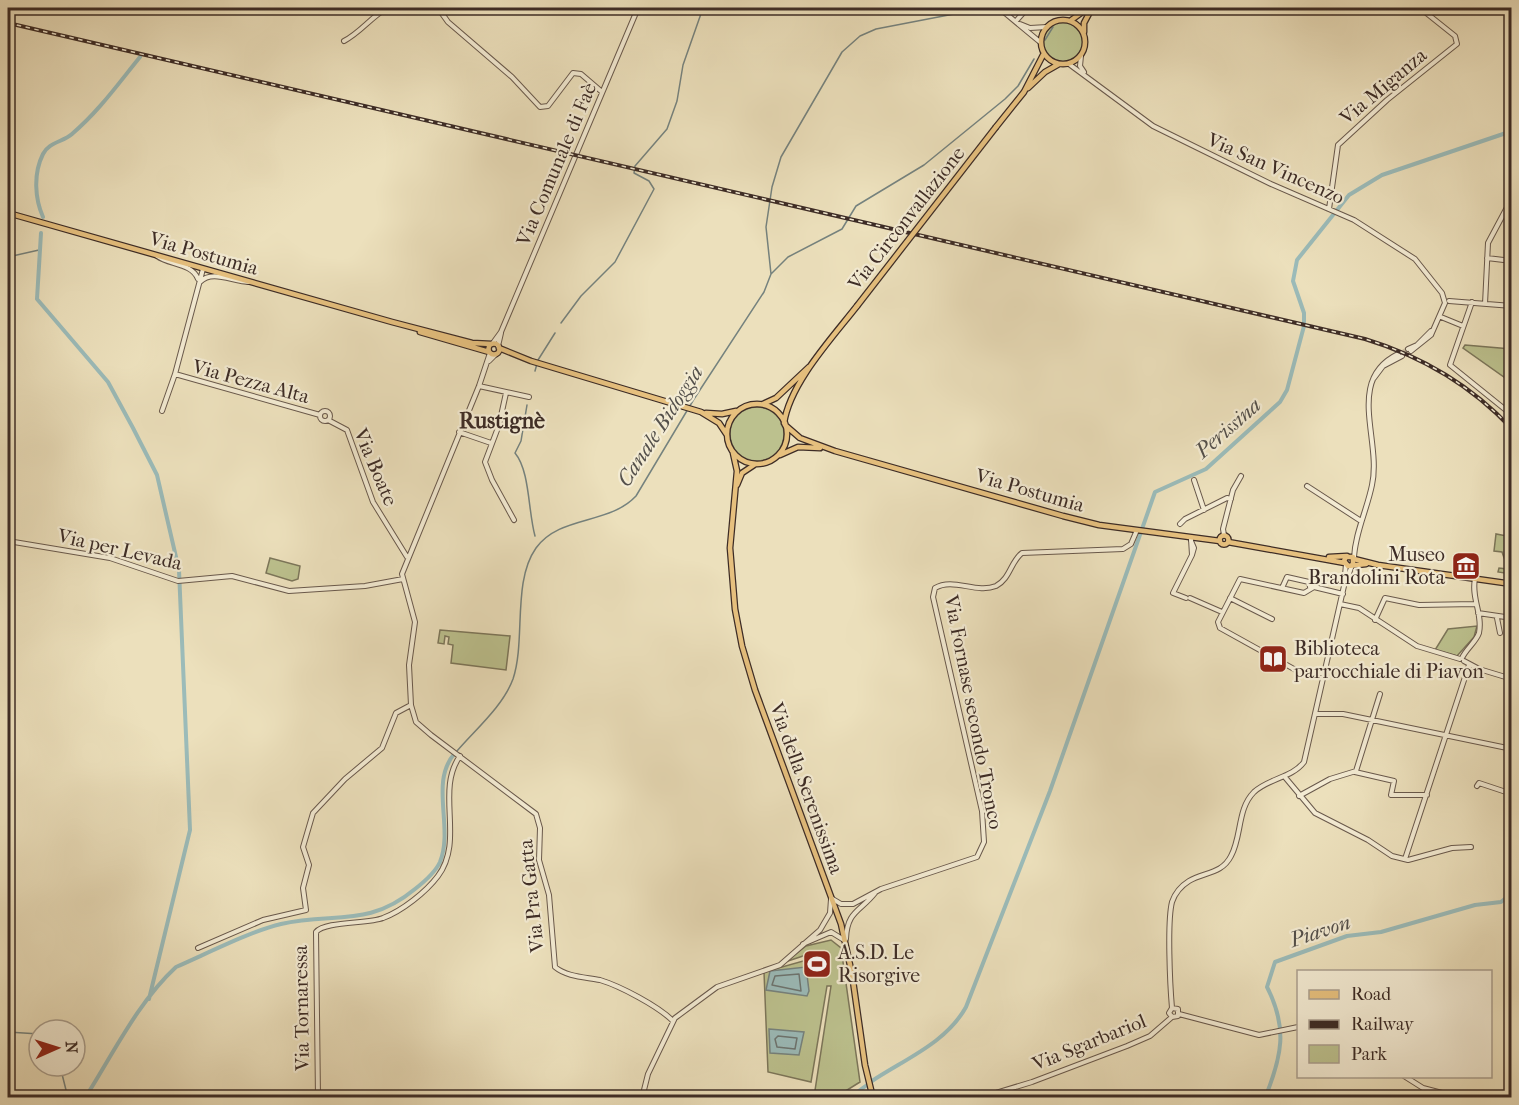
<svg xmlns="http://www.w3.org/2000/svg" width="1519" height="1105" font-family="'IM FELL French Canon',serif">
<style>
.green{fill:#bcc18e;stroke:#7c765a;stroke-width:1.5}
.water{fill:#9bbbb9;stroke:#75827e;stroke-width:1.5}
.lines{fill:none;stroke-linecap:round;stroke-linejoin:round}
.shore{stroke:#6c7470;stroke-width:1.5}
.stream{stroke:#75827e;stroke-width:1.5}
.canal{stroke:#9bbbb9;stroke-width:4}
.minor-tunnel{stroke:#c9bc9e;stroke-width:4;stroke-dasharray:4 2;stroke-linecap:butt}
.minor-casing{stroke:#69594c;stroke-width:6}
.major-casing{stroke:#3d2c26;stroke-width:7}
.minor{stroke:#f3ebd3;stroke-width:4}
.major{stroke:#e6c07e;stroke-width:4.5}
.rail-casing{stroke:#3d2c26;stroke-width:4}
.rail{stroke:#f3ebd3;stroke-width:1.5;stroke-dasharray:4.5;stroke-linecap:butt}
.major-bridge-casing{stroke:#3d2c26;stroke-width:7;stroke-linecap:butt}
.major-bridge{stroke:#e6c07e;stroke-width:4.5}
.labels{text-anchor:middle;stroke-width:4.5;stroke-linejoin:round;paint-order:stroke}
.street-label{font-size:20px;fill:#3d2c26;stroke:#f3ebd3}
.poi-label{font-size:20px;fill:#3d2c26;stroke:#f3ebd3;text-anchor:start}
.water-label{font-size:21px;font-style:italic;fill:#54504b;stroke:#f3ebd3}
.quarter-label{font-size:22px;font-weight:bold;fill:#3d2c26;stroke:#f3ebd3}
</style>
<rect width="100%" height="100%" fill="#ece0bc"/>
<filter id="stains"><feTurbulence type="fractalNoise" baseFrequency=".00333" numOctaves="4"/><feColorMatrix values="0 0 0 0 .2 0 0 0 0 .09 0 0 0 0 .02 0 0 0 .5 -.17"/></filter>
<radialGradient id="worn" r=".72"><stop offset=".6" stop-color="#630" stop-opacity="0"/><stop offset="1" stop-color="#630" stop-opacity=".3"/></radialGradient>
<path class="green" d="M1042 42a21 21 0 1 1 42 0a21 21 0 1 1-42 0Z
M1465,345L1511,349V382L1463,348Z
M730 434a27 27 0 1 1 54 0a27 27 0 1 1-54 0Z
M1511,533L1506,553L1510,563L1511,553V574L1498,572L1499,568L1508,569L1502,552L1494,551L1496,534L1507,536L1506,538Z
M270,558L300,566L298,579L292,581L266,573Z
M1477,626L1474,637L1457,656L1435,650L1448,629Z
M440,630L510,636L506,670L451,663L453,645L448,644L449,637L445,636L444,644L438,643Z
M831,940L841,948L860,1082L836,1097H814L831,986H827L811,1082L768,1072L764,972L807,960L806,955L785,962L806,946Z"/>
<path class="water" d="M806,967L809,991L807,996L766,990L770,971Z
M769,1029L804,1032L799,1055L770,1053Z"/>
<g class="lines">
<path class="shore" d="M799,974L801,991L772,985L775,976Z
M778,1036L797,1038L795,1049L777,1047L775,1039Z"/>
<path class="stream" d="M1063,11L1065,8
M1045,40L1053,27
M8,257L39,250
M771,274L788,257L842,229L856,206L924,165L1005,99L1018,86L1034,59
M561,323L581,296L615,262L654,189L649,181L634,173L635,166L667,129L677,101L683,65L703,8
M535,371L538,360L555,333
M527,405L521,441L515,453C530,471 528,511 535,536
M457,751C476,729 503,706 513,679C526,640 512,582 536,548C560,515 609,525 636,496L694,399L764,292L771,274L766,227L772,187L781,157L842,52L860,36L876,29L985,8
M8,1032L39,1034
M60,1066L68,1098"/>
<path class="canal" d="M43,217C35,199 33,174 43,154C49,142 63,142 72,134C99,111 118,84 140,57
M41,233L37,299L108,382L133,428L157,475L179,570L190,830L149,999
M1304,323V313L1293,281L1297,260L1349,195L1382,175L1512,131
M872,1081C905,1059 946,1043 966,1007L1050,791L1155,492L1206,469L1280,402L1287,390L1304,326
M85,1098C113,1054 138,1002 176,967C206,954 251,931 281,924C334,912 368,928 415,889C424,882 435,873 440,862C454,827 429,782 455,753
M849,1098L867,1085
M1265,1098C1282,1056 1288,1028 1267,987L1275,962L1347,936L1381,932L1475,905L1501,902L1512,893"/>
<path class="minor-tunnel" d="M1398,354L1408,349"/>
<g class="minor-casing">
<path id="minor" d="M438,8L448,22L512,77L540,107L548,106L573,73L581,74L602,92
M999,8L1040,42
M1016,21L1024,12V8
M1020,24L1030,28L1047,27
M344,41C361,32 370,18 387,8
M1081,56L1080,66L1084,72
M1069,64L1153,126L1271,184L1354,220L1415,259L1442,293L1445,303L1431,335L1411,351
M1329,209L1338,145L1387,100L1457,44L1455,36L1420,8
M157,256C169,265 192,263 198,279
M1487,258L1512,261
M203,269L175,374L320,415
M200,282C212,269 233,282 249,282
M1449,301L1512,306
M1472,302L1450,365L1512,415
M1485,304L1488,243L1512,198
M1441,317L1463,326
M493,343L501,332L638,8
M498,346L501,333
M1408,349L1417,345L1431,331
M490,353L479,386L402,574L415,622L409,665L411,705L416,722L431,735L536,814L540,828L539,860L549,895L555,967C567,977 585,977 600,980C620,986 658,1006 673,1021
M489,361L495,355
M1374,378L1383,366L1402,356
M479,386L529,397
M506,393L499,425L485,462L492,480L514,520
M320 416a5 5 0 1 1 10 0a5 5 0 1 1-10 0Z
M162,411L175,374
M328,420L347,430L373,502L407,557
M459,432L491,443
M1194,480L1204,510
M1307,486L1361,521
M1180,524L1185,519L1227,498L1231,499
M1224,535L1223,529L1233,490L1241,476
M8,541L110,558L178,581L232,576L289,591L365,586L403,579
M1191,541L1194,548L1192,555L1191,539
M1354,558C1355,533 1367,510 1372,485C1382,440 1345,380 1398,354
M1347,579L1352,565
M1282,588L1287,577L1309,582L1310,587
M1186,598L1173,593L1192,555
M1190,598L1222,612
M1230,598L1272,619
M1340,604L1359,608L1417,646L1460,659
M1478,613L1512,618
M1497,618L1500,633
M1375,620L1385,598L1419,605L1475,604
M1462,658C1466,649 1476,642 1479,633C1483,614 1471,598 1475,579
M1464,661L1479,669L1512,679
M1325,673L1303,674L1220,628L1218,622L1240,579L1304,593L1314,587L1343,594
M1316,714H1343L1512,749
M1355,772L1394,781L1391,795H1427
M1284,776L1315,813L1368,840L1392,856L1408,860L1452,848L1471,847
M1477,786L1479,783L1512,794
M1299,796L1330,779L1356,771L1380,694
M1405,859L1469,665
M831,898L841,904H853L881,889L977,857L984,842L982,811L933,597L935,588C953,577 976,594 996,586C1010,579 1011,561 1022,553L1123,549L1131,544L1137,530
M846,939C847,911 860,912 875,893
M803,944L831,932L844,940
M198,948L263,920L306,910L303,888L309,865L303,847L313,813L345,779L382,748L396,713L411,705
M1179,1014L1259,1035L1298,1027
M1172,1017L1169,1013L1172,1008C1170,985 1167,922 1172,902C1175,893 1181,886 1189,881C1204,872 1222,874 1231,856C1242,836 1237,809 1254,792C1269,778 1292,778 1304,762L1344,586L1346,564
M1404,1076L1423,1088L1461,1098
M318,1098L316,932C325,921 368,924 383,918C402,911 426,892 438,876C465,840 435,791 460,756
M642,1098L648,1074L675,1018L717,987L780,965L820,930L830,913L831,899
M979,1098L1032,1082L1127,1046L1150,1036L1172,1017L1178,1016V1009L1172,1008"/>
</g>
<g class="major-casing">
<path id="major" d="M1041 42a22 22 0 1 1 44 0a22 22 0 1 1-44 0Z
M1070,21L1088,8
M1084,32V23L1092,8
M1028,88L1045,72L1059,64
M996,127L1024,92L1043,55
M8,213L392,322L472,343L492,344
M420,332L489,352
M488.5 349a5.5 5.5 0 1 1 11 0a5.5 5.5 0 1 1-11 0Z
M499,348L531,361L701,412L719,423L727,435
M763,404L776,398L809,367
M727 434a30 30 0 1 1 60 0a30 30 0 1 1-60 0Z
M706,413L722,414L736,411
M784,423C790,383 832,338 857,306
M785,425L800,438L835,451L1063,516L1099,525L1220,541
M733,453L737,471L730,548L735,609L742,646L755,690L841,924L852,974L865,1065L873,1098
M780,455L798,447L820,448
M737,485L742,473L754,465
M1219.5 540a4.5 4.5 0 1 1 9 0a4.5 4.5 0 1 1-9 0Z
M1228,542L1345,563
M1329,557L1347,556
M1354,559L1378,565L1512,584
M1353,564V557H1346L1344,561L1348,566L1366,564"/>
</g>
<use href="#minor" class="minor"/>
<use href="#major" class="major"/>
<g class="rail-casing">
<path id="rail" d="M8,23L1365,339C1421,356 1472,386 1512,429"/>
</g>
<use href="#rail" class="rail"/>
<g class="major-bridge-casing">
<path id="major-bridge" d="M857,306L996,127"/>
</g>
<use href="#major-bridge" class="major-bridge"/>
</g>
<defs>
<g id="museum-square" transform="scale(1.5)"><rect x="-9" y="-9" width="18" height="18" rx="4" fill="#8f2418" stroke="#f3ebd3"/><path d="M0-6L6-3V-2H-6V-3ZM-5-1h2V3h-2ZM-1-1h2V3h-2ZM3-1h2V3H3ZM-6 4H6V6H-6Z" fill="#fff"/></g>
<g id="library-square" transform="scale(1.5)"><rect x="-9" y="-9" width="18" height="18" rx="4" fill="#8f2418" stroke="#f3ebd3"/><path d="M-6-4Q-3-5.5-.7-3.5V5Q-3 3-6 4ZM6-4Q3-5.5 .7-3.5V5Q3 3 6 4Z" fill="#fff"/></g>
<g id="stadium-square" transform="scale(1.5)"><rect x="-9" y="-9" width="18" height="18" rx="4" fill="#8f2418" stroke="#f3ebd3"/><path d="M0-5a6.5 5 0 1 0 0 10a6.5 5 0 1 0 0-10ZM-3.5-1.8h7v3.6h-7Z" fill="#fff"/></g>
</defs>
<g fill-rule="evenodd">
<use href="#museum-square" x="1466" y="566"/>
<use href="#library-square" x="1273" y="659"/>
<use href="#stadium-square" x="817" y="964"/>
</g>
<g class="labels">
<g class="street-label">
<text transform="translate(1383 86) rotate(-40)" y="7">Via Miganza</text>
<text transform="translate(556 164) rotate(-67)" y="7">Via Comunale di Faè</text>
<text transform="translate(1276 168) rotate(24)" y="7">Via San Vincenzo</text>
<text transform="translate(906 218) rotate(-52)" y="7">Via Circonvallazione</text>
<text transform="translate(204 253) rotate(16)" y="7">Via Postumia</text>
<text transform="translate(251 381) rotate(15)" y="7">Via Pezza Alta</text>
<text transform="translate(376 467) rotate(67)" y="7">Via Boate</text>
<text transform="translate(1030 490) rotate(16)" y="7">Via Postumia</text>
<text transform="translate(120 549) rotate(13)" y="7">Via per Levada</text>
<text transform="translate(974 712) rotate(79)" y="7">Via Fornase secondo Tronco</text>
<text transform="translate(807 788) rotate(70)" y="7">Via della Serenissima</text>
<text transform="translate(531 896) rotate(-96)" y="7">Via Pra Gatta</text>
<text transform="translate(301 1008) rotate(-91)" y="7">Via Tornaressa</text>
<text transform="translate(1089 1042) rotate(-22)" y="7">Via Sgarbariol</text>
</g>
<g class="poi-label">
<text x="1445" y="561" text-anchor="end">Museo<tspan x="1445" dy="23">Brandolini Rota</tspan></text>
<text x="1294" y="655">Biblioteca<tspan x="1294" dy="23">parrocchiale di Piavon</tspan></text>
<text x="838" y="959">A.S.D. Le<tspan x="838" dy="23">Risorgive</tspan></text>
</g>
<g class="water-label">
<text transform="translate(660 426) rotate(-57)" y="7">Canale Bidoggia</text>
<text transform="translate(1228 428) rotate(-41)" y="7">Perissina</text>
<text transform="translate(1320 931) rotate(-18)" y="7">Piavon</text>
</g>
<g class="quarter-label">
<text x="502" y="428">Rustignè</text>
</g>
</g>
<rect width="1519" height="1105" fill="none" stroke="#ece0bc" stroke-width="30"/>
<rect x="9" y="9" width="1501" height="1087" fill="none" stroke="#3d2c26" stroke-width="3"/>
<rect x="15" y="15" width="1489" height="1075" fill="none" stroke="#3d2c26" stroke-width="1.5"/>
<rect x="1297" y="970" width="195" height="108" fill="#f3ebd3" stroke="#aa9f8e" stroke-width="1.5"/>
<rect x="1309" y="990" width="30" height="9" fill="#e6c07e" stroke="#aa9f8e" stroke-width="1.5"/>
<text x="1351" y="1000" font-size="18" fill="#3d2c26">Road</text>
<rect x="1309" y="1020" width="30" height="9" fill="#3d2c26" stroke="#aa9f8e" stroke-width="1.5"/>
<text x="1351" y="1030" font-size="18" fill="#3d2c26">Railway</text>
<rect x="1309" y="1045" width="30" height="18" fill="#bcc18e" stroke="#aa9f8e" stroke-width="1.5"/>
<text x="1351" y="1060" font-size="18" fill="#3d2c26">Park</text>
<g transform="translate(57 1048) rotate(87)"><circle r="28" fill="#f3ebd3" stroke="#aa9f8e" stroke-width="1.5"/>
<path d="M0-4.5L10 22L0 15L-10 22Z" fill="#8f2418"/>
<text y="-9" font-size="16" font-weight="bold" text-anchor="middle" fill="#3d2c26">N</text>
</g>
<rect width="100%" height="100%" filter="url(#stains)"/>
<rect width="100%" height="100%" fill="url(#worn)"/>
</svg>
